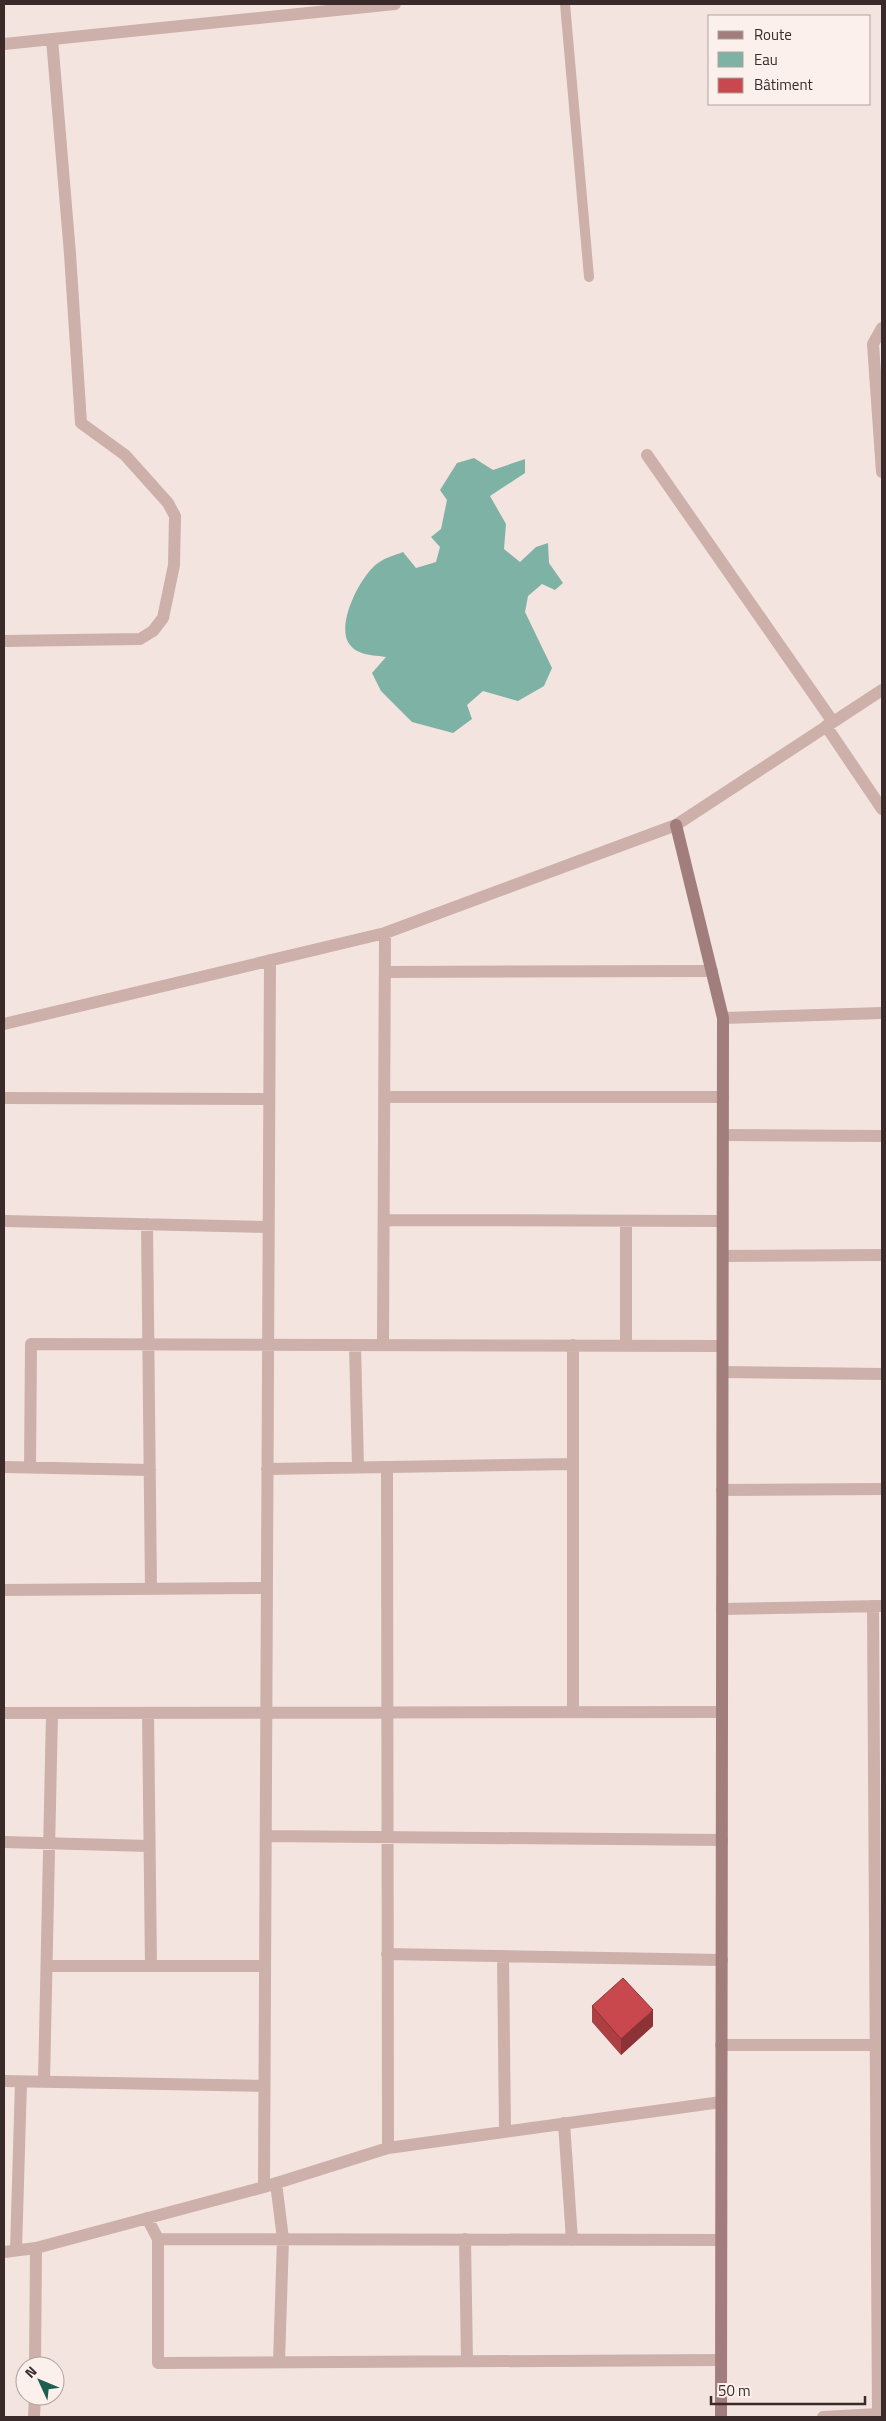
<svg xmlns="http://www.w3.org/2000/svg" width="886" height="2421" font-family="'Titillium Web',sans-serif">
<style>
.water{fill:#7db2a5}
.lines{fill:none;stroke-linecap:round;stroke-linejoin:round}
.lane{stroke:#cdb0aa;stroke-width:10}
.street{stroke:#cdb0aa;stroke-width:12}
.secondary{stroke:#a17e7b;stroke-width:12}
.wall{fill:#ad3e42}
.shaded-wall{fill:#8d3236}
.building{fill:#c9484d;stroke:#8d3236}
</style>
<rect width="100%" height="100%" fill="#f4e4df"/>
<path class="water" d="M474,458L493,470L525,459V473L490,496L506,524L504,549L520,562L536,547L548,543L549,563L563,583L555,590L542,584L528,596L525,612L552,668L544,686L518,701L483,691L467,705L472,719L453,733L412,722L381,691L372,673L386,657C373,655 356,656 348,642C337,622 361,575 378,563C385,558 395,555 403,552L416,568L436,562L440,547L431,537L441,529L447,500L440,490L457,463Z"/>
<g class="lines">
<path class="lane" d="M565,4L589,277"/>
<path class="street" d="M4,44L395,4
M882,328L873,344L882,472
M647,455L833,722
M4,641L140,639L153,631L163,618L174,565L175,516L168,503L125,455L81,423L70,254L52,39
M826,726L882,809
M385,972L712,971
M723,1018L882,1013
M4,1024L385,933L676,825L882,690
M384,1097H723
M4,1098L269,1099
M723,1135L882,1136
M384,1220L721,1221
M4,1221L268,1227
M626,1221V1345
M147,1224L151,1589
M723,1256L882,1255
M355,1345L358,1467
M383,1345L385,933
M573,1345V1712
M723,1372L882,1374
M4,1467L150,1470
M30,1467L31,1344L722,1346
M387,1467L388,2148
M267,1469L573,1464
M722,1490L882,1489
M4,1590L267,1588
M873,1606L878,2417
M722,1609L882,1606
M4,1713L722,1712
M148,1713L151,1966
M266,1836L722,1840
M4,1842L149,1846
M387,1954L722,1960
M503,1956L505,2131
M47,1966H265
M721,2045H882
M4,2081L264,2086
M44,2082L52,1713
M564,2123L572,2240
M276,2183L283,2239L279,2362
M264,2187L270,960
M147,2218L158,2239V2363L721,2360
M158,2239L721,2240
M465,2239L467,2361
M16,2250L21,2082
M4,2252L36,2248L264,2187L388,2148L721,2102
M35,2366L36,2248
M34,2417L35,2396
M823,2417L878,2414"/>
<path class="secondary" d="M676,825L723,1018L721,2417"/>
</g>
<path class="wall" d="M592,2006L653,2026L621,2055L592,2022Z"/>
<path class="shaded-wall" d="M653,2010V2026L621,2055V2039Z"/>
<path class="building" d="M623,1978L653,2010L621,2039L592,2006Z"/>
<rect width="886" height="2421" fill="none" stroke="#3a2a2a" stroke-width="10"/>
<rect x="708" y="15" width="162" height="90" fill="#fbf0ec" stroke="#aea19e"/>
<rect x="718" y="31" width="25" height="8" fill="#a17e7b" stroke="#aea19e"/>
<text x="754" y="40" font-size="15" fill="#3a2a2a">Route</text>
<rect x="718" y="52" width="25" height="15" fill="#7db2a5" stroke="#aea19e"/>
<text x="754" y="65" font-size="15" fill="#3a2a2a">Eau</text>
<rect x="718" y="78" width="25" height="15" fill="#c9484d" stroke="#aea19e"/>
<text x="754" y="90" font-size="15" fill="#3a2a2a">Bâtiment</text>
<g transform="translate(40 2381) rotate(314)"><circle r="24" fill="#fbf0ec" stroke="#aea19e"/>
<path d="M0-4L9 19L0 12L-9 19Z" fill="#1e5d50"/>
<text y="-8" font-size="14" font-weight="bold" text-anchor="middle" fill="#3a2a2a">N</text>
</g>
<path d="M711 2396v8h154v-8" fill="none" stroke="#3a2a2a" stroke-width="2.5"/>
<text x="718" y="2396" font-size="15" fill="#3a2a2a" stroke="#fbf0ec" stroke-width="4" paint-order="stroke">50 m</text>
</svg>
